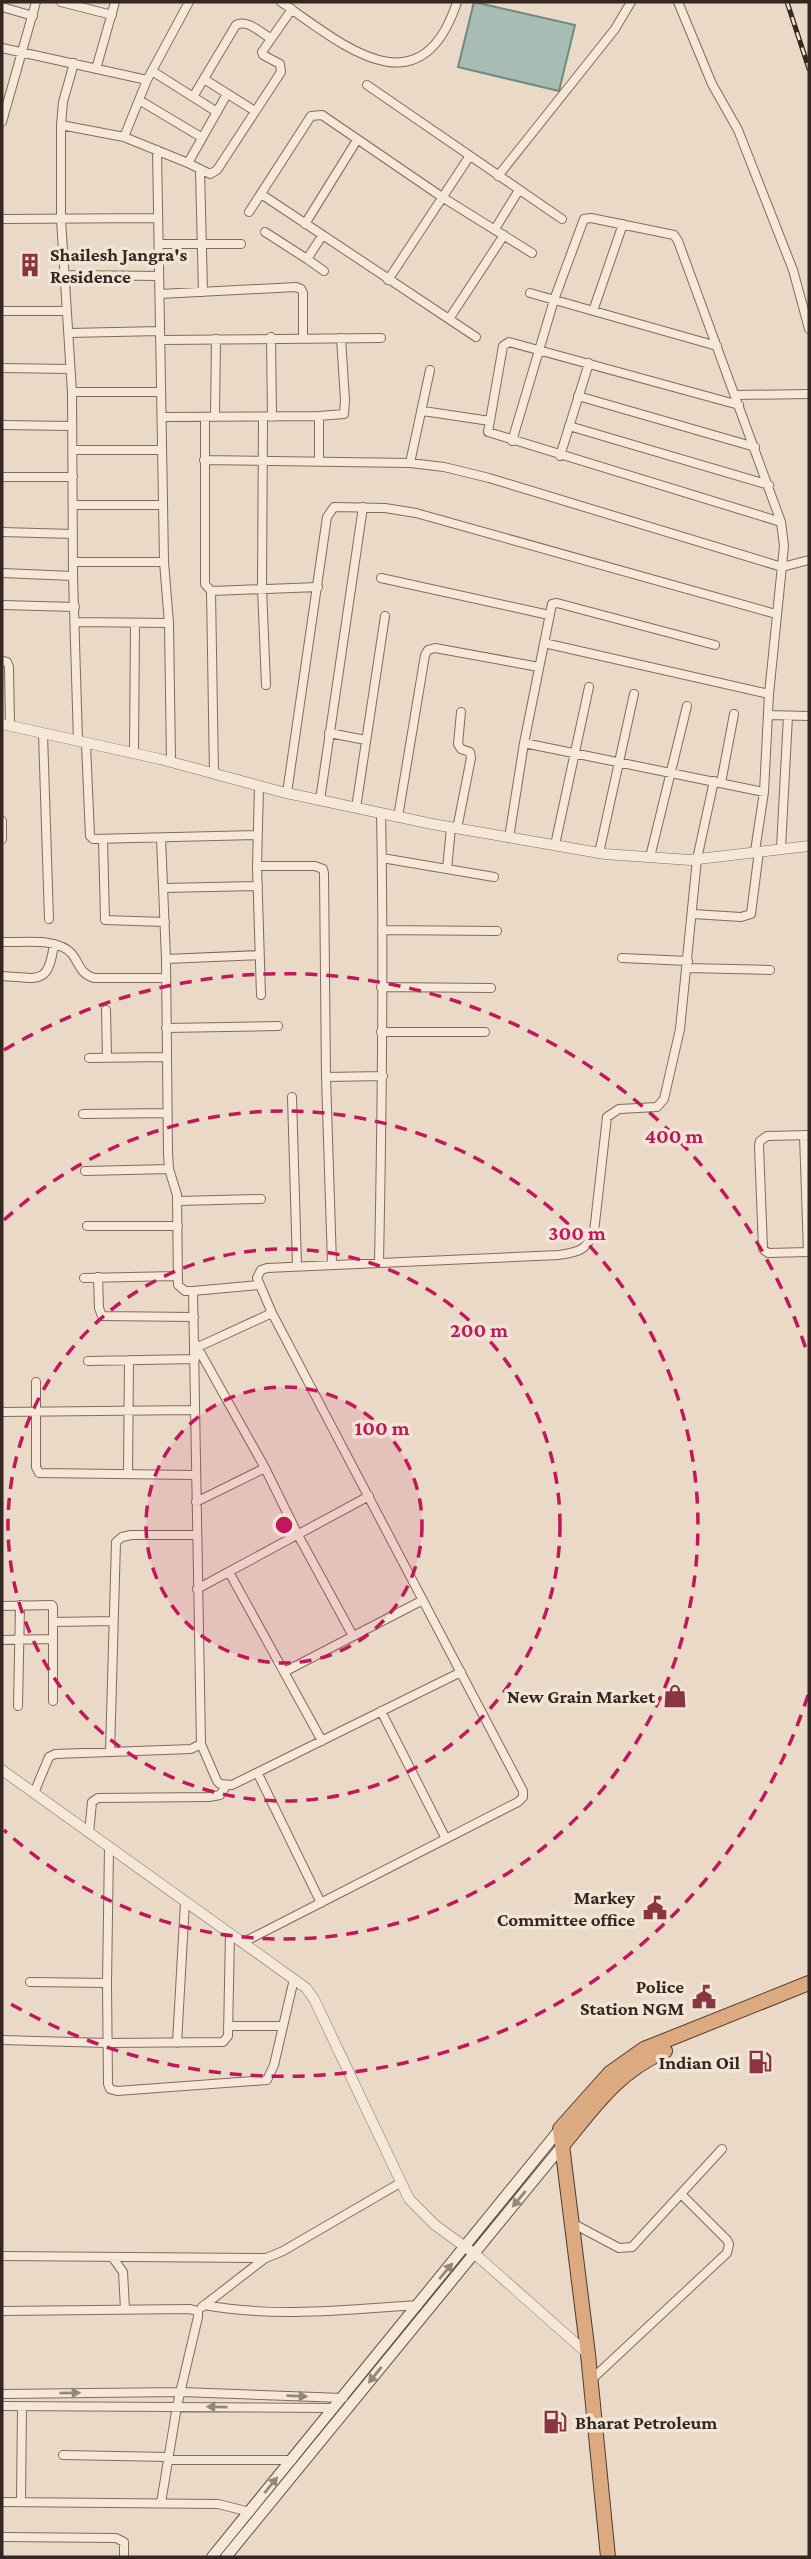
<svg xmlns="http://www.w3.org/2000/svg" width="811" height="2559" font-family="'Crimson Pro',serif">
<style>
.water{fill:#a7bdb3;stroke:#6f8a7f;stroke-width:2}
.lines{fill:none;stroke-linecap:round;stroke-linejoin:round}
.minor-casing{stroke:#826b5e;stroke-width:10}
.tertiary-casing{stroke:#826b5e;stroke-width:11}
.secondary-casing{stroke:#644d41;stroke-width:12}
.trunk-casing{stroke:#513b31;stroke-width:16}
.minor{stroke:#f5e8d8;stroke-width:8}
.tertiary{stroke:#f5e8d8;stroke-width:10}
.secondary{stroke:#f5e8d8;stroke-width:10}
.trunk{stroke:#dcaa81;stroke-width:14}
.rail-casing{stroke:#342620;stroke-width:5}
.rail{stroke:#f1e5d5;stroke-width:2.5;stroke-dasharray:8;stroke-linecap:butt}
.oneway{fill:#94877c}
.ring{fill:none;stroke:#c2185b;stroke-width:3.5;stroke-dasharray:12 9}
.labels{text-anchor:middle;stroke-width:7;stroke-linejoin:round;paint-order:stroke}
.poi-label{font-size:19px;font-weight:bold;fill:#342620;stroke:#f1e5d5;text-anchor:end}
.centre{fill:#c2185b;stroke:#f1e5d5;stroke-width:3.5}
.ring-label{font-size:21px;text-anchor:middle;font-weight:bold;fill:#c2185b;stroke:#f1e5d5;stroke-width:7;stroke-linejoin:round;paint-order:stroke}
</style>
<rect width="100%" height="100%" fill="#e9d9c6"/>
<path class="water" d="M474,2L575,25L559,91L458,67Z"/>
<g class="lines">
<g class="minor-casing">
<path id="minor" d="M61,2L112,15
M189,2L147,80L124,137L188,163L227,94
M281,2C342,44 420,114 457,2
M678,2L712,84L738,130L793,270L809,329
M2,7L33,16
M2,48L147,80
M74,63L63,102L61,125V219L72,392L73,576L78,741
M96,69L115,2
M152,71L217,112
M204,79L255,111
M367,85L562,219
M193,97L236,25C247,19 260,32 270,38
M139,100L201,137
M2,122L36,2
M61,125L124,137
M157,150L164,562L169,623L171,762
M188,163L210,174L217,170L281,72L280,64L263,55L262,52L292,9
M200,170L203,292
M498,176L615,29L631,2
M261,194L476,337
M249,212L311,116L322,115L442,197L532,253
M2,219L158,218
M305,224L357,140
M495,229L519,190
M265,232L307,259
M322,236L307,259L324,271
M159,244H241
M63,275L159,276
M388,280L469,157
M530,293L717,346
M160,294L296,287L301,289L303,293V337
M2,311H66
M593,311L623,224
M449,319L504,235
M69,333L160,331
M271,337L272,417
M160,340L381,338
M2,368L70,369
M72,392H161
M736,395L809,394
M578,396L755,447
M739,405L509,342L503,346L488,432L781,522
M423,411L490,421
M162,417L319,416L344,414L345,400L341,338
M205,417V584L211,591L214,774
M215,417L216,339
M263,417L262,588L266,685
M2,425L72,426
M569,426L769,485
M512,441L554,300L584,219L591,218L674,235L678,241L781,522L784,546L769,694L764,792L755,851
M73,450H162
M560,456L589,363
M204,460L410,463L444,467L489,478L782,567L809,560
M319,461V416
M410,463L430,370
M2,477H73
M73,505H163
M2,532L73,534
M73,562H164
M2,573L73,576
M381,578L549,615
M211,591L318,587
M2,605L75,607
M75,622L169,623
M544,643L769,694
M2,661L7,662L9,667L10,726
M768,715L809,716
M329,733L366,740
M43,734L49,919
M524,743L764,792
M86,744L90,836L93,839L257,835
M134,753L135,623
M721,783L734,714
M259,786L257,866L261,995
M287,793L327,517L334,507L385,508L416,513L776,614
M320,800L363,507
M356,808L385,616
M398,817L425,655L428,650L435,648L539,667
M2,821V839
M457,829L471,758L470,752L461,749L458,744L461,712
M161,838L166,959L168,1153L169,1169L177,1195L178,1285L185,1291H193L259,1285
M509,838L524,743L552,604L557,603L715,645
M103,839L105,920L165,922
M555,845L589,687
M781,848L788,716
M599,853L634,694
M650,857L687,706
M382,858L494,877
M257,866H315L323,869L324,873L326,1077L332,1264
M447,869L451,828
M164,888L258,886
M693,914L741,917L751,914L759,851
M382,930L497,931
M2,942C22,943 58,937 72,954C80,964 80,974 94,978H166
M622,958L688,961
M166,959L259,955
M688,968L770,970
M2,976C39,978 48,986 54,944
M381,987L491,988
M106,1010L107,1057
M166,1028L278,1026
M381,1032H485
M89,1058L166,1057
M326,1077L383,1076
M292,1097L297,1265
M83,1114L167,1113
M804,1135L808,1252
M809,1135L767,1136L760,1141L759,1146L763,1249L768,1253L809,1252
M85,1171L169,1169
M178,1201L261,1199
M87,1226H178
M379,1262C382,1112 384,963 381,813
M98,1277L99,1308L102,1316L194,1317
M84,1278L177,1276
M195,1343L265,1468L298,1535L353,1636
M198,1347L272,1313
M88,1361L195,1359
M36,1382V1467L39,1473L195,1475
M2,1412L195,1410
M128,1474L129,1360
M196,1502L265,1468
M229,1572L322,1741
M197,1589L369,1496
M2,1606L52,1605L53,1607V1701
M53,1622L113,1621
M2,1640L53,1639
M284,1672L423,1600
M18,1706L20,1605
M381,1711L446,1839
M201,1744L217,1781L220,1784L232,1785L461,1672
M110,1752L116,1542L122,1537L131,1535H197
M258,1774L321,1903
M34,1793L49,1757L55,1754L191,1749L201,1744L193,1291
M89,1833L92,1802L98,1798L209,1797L220,1795L226,1786
M109,1847L107,1983L108,2084L110,2089L117,2091L267,2080L274,2065L294,1979
M242,1943L518,1802L523,1797V1791L272,1313L257,1278L261,1270L267,1268L559,1255C578,1252 586,1251 594,1232L607,1117L619,1109L657,1107L664,1099L680,1029L697,859L714,781
M30,1982L107,1983
M228,2026H283
M2,2040L107,2043L223,2042L228,2036L230,1933
M177,2043L185,1902
M572,2223L619,2248L632,2247L722,2149
M2,2256L266,2258L283,2251L400,2183
M113,2258L123,2272L125,2309
M204,2305C278,2318 343,2310 418,2305
M202,2307L264,2259
M2,2311L189,2309L198,2311V2317L177,2406L161,2503
M591,2380L727,2253L729,2244L727,2240L681,2194
M2,2394L181,2392L343,2398
M2,2406L334,2408
M63,2455L169,2457
M168,2460H292
M21,2501L22,2406
M2,2502L218,2504L250,2512
M2,2537L116,2538L124,2542V2557"/>
</g>
<g class="tertiary-casing">
<path id="tertiary" d="M2,724L160,759L282,792L432,824L605,854L690,860L809,846
M2,1770L306,1988L314,1999L409,2199L435,2225L475,2254L588,2354"/>
</g>
<g class="secondary-casing">
<path id="secondary" d="M212,2557L560,2129
M226,2557L562,2146"/>
</g>
<g class="trunk-casing">
<path id="trunk" d="M562,2146C594,2107 617,2072 665,2051
M608,2557L588,2354L560,2129L610,2073L644,2049L809,1983"/>
</g>
<use href="#minor" class="minor"/>
<use href="#tertiary" class="tertiary"/>
<use href="#secondary" class="secondary"/>
<use href="#trunk" class="trunk"/>
<g class="rail-casing">
<path id="rail" d="M787,2L809,69"/>
</g>
<use href="#rail" class="rail"/>
</g>
<defs><path id="oneway-solid" d="M-6-.8H1V-3.2L6.5 0L1 3.2V.8H-6Z" transform="scale(1.75)"/></defs>
<g class="oneway">
<use href="#oneway-solid" transform="translate(519 2199) rotate(129)"/>
<use href="#oneway-solid" transform="translate(446 2271) rotate(-50)"/>
<use href="#oneway-solid" transform="translate(375 2375) rotate(129)"/>
<use href="#oneway-solid" transform="translate(70 2393) rotate(-1)"/>
<use href="#oneway-solid" transform="translate(297 2396) rotate(2)"/>
<use href="#oneway-solid" transform="translate(217 2407) rotate(-179)"/>
<use href="#oneway-solid" transform="translate(271 2485) rotate(-51)"/>
</g>
<circle cx="284" cy="1525" r="138" fill="#c2185b" fill-opacity=".12"/>
<g class="ring">
<circle cx="284" cy="1525" r="138"/>
<circle cx="284" cy="1525" r="276"/>
<path d="M4 1220A414 414 0 1 1 4 1830"/>
<path d="M808 1695A551 551 0 0 1 4 2000M4 1050A551 551 0 0 1 808 1355"/>
</g>
<defs>
<g id="building-bare" transform="scale(1.89)"><path d="M-4-6H4V6H1V3H-1V6H-4ZM-2.5-4.3h1.7v1.8h-1.7ZM.8-4.3h1.7v1.8H.8ZM-2.5-1h1.7V.8h-1.7ZM.8-1h1.7V.8H.8Z" fill="#8b3543" stroke="#f1e5d5" stroke-width="2.5" paint-order="stroke"/></g>
<g id="shop-bare" transform="scale(1.89)"><path d="M-5-2.5h2.3a2.7 3.5 0 0 1 5.4 0H5L5.5 6h-11ZM-1.5-2.5h3a1.5 2.3 0 0 0-3 0Z" fill="#8b3543" stroke="#f1e5d5" stroke-width="2.5" paint-order="stroke"/></g>
<g id="civic-bare" transform="scale(1.89)"><path d="M-.6-6.5H3V-4.5H.6V-3L4-1V1h2V6H-6V1h2V-1L-.6-3ZM-1.2 2.5V6h2.4V2.5Z" fill="#8b3543" stroke="#f1e5d5" stroke-width="2.5" paint-order="stroke"/></g>
<g id="fuel-bare" transform="scale(1.89)"><path d="M-5.5-6h7V0h2V4h1.3V-2.5L3-4.5l.8-.8L6-3V5H2.5V1h-1V6h-7ZM-4.2-4.7v3.2H.2V-4.7Z" fill="#8b3543" stroke="#f1e5d5" stroke-width="2.5" paint-order="stroke"/></g>
</defs>
<g fill-rule="evenodd">
<use href="#building-bare" x="30" y="265"/>
<use href="#shop-bare" x="675" y="1696"/>
<use href="#civic-bare" x="655" y="1908"/>
<use href="#civic-bare" x="704" y="1997"/>
<use href="#fuel-bare" x="760" y="2062"/>
<use href="#fuel-bare" x="555" y="2422"/>
</g>
<g class="labels">
<g class="poi-label">
<text x="50" y="261" text-anchor="start">Shailesh Jangra's<tspan x="50" dy="22">Residence</tspan></text>
<text x="655" y="1703">New Grain Market</text>
<text x="635" y="1904">Markey<tspan x="635" dy="22">Committee office</tspan></text>
<text x="684" y="1993">Police<tspan x="684" dy="22">Station NGM</tspan></text>
<text x="740" y="2069">Indian Oil</text>
<text x="575" y="2429" text-anchor="start">Bharat Petroleum</text>
</g>
</g>
<circle cx="284" cy="1525" r="10" class="centre"/>
<g class="ring-label">
<text x="674" y="1143">400 m</text>
<text x="577" y="1240">300 m</text>
<text x="479" y="1337">200 m</text>
<text x="382" y="1435">100 m</text>
</g>
<rect width="811" height="2559" fill="none" stroke="#342620" stroke-width="7"/>
</svg>
